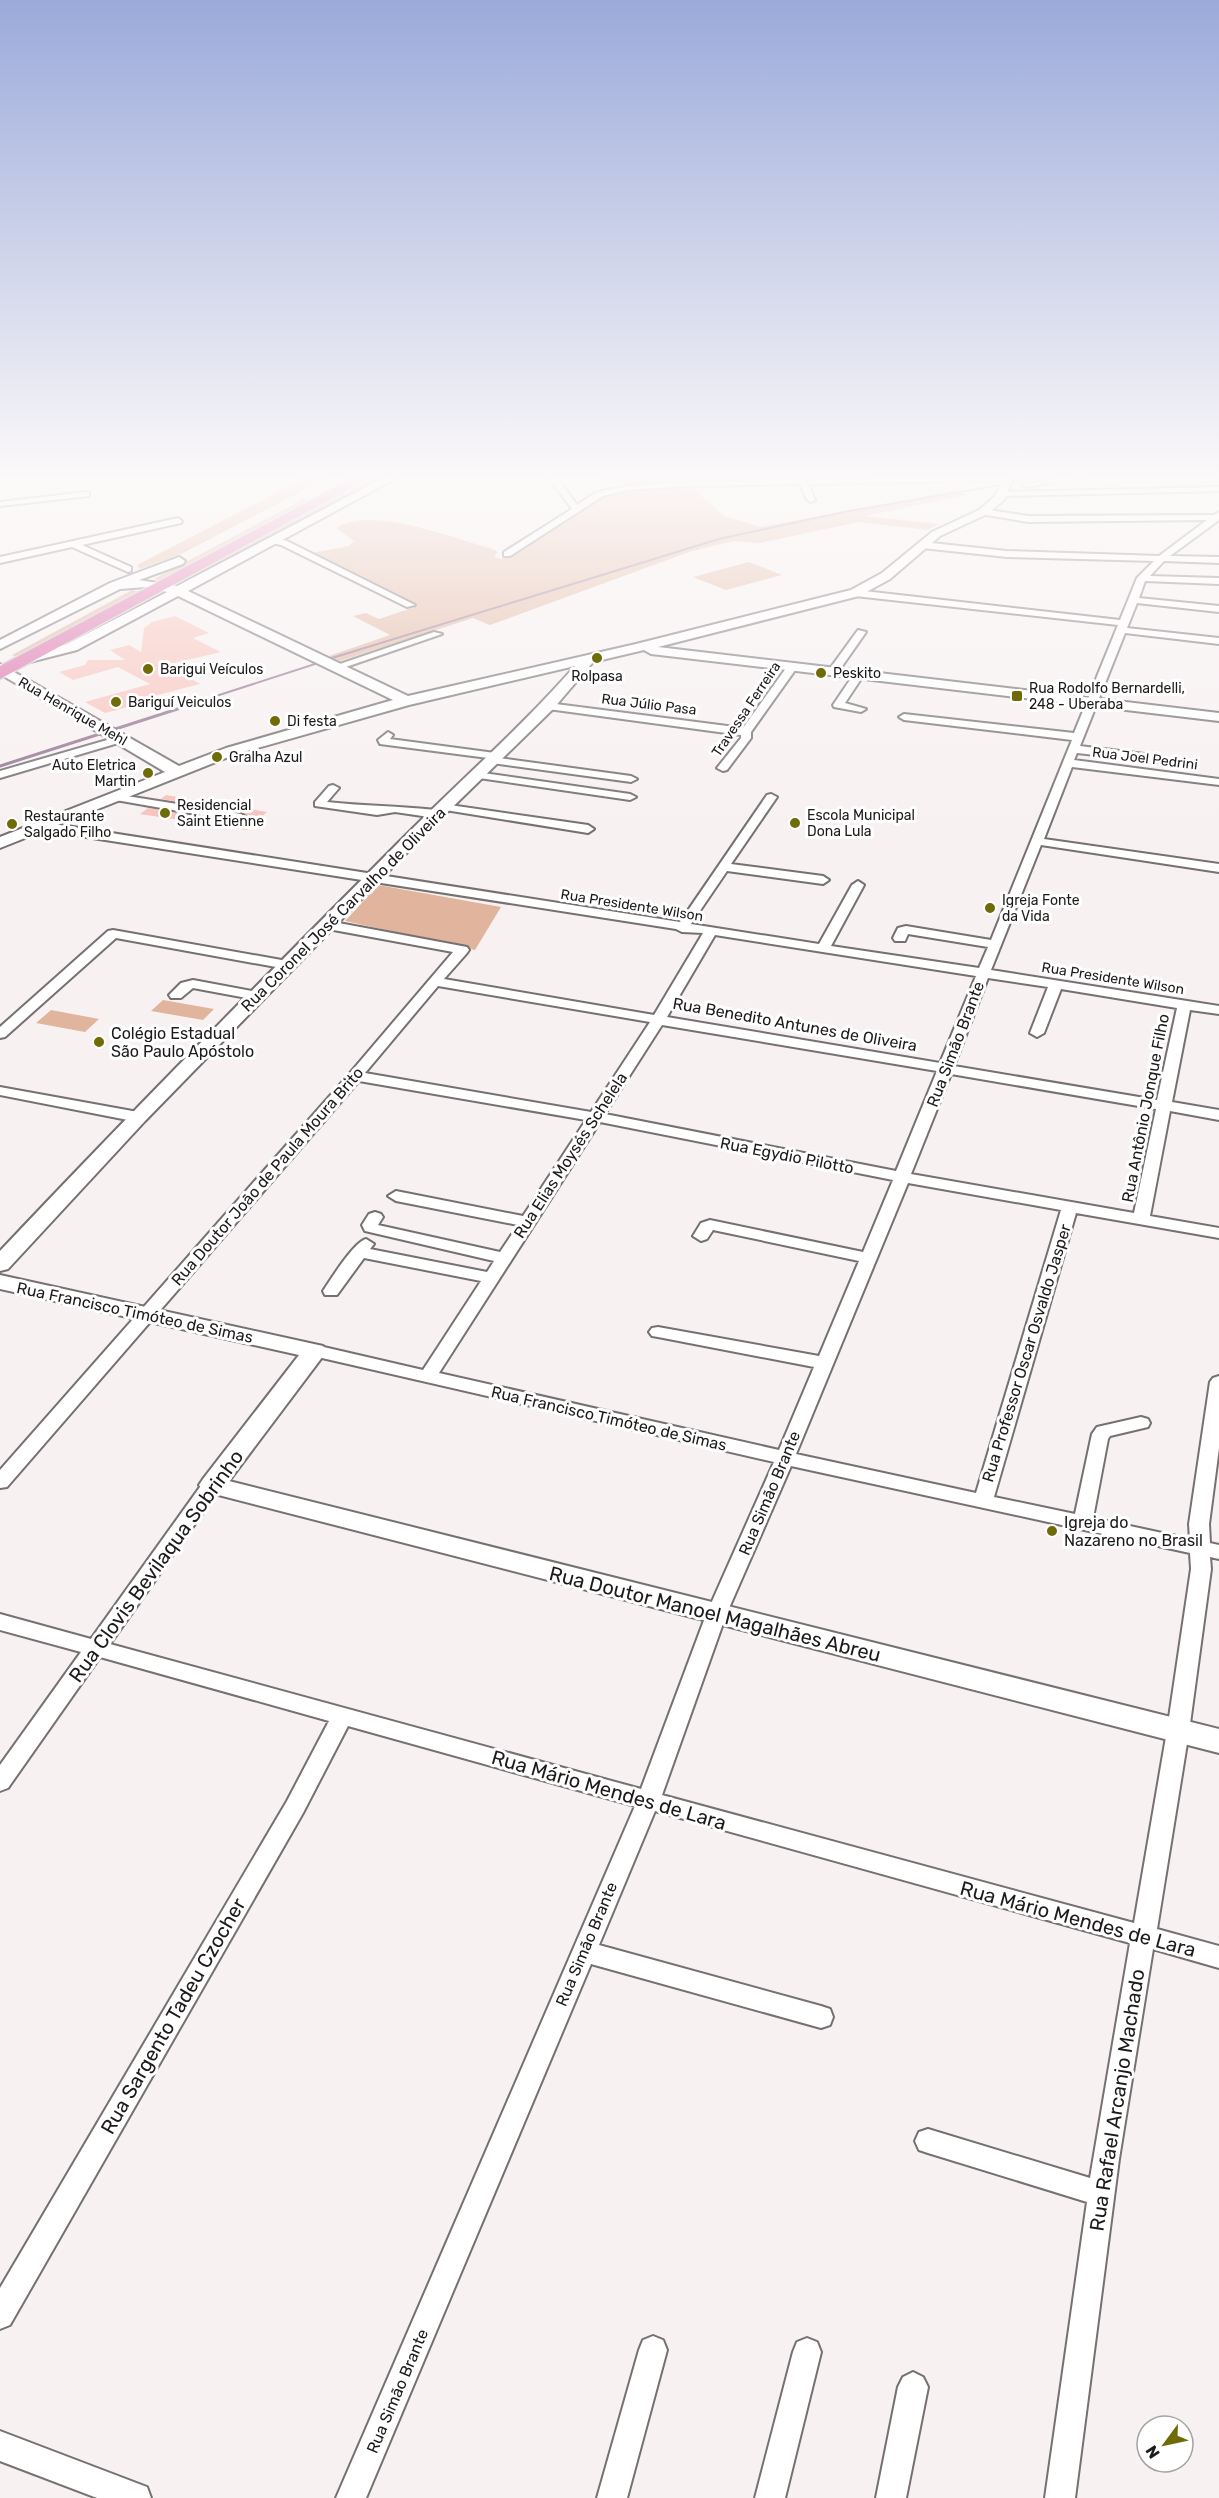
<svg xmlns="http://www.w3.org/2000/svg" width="1219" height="2498" font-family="Rubik,sans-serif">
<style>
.green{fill:#e1b49e}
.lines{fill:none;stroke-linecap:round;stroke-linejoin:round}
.stream-far1{stroke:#947492;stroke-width:2}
.stream{stroke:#947492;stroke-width:3}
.building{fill:#f8c2bb}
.street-casing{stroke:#767071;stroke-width:4}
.secondary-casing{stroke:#767071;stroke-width:4}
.highway-casing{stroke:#cdcdcd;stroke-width:3}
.street{fill:#fff;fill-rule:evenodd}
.secondary{fill:#fff;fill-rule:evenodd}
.highway{fill:#db6da9;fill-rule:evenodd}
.poi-dot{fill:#6f6b06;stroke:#fff;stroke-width:2}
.labels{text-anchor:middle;stroke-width:6;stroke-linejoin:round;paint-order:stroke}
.far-poi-label{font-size:14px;fill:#1c1a1a;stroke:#fff;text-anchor:start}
.far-street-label{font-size:14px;fill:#1c1a1a;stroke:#fff}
.street-label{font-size:16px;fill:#1c1a1a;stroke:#fff}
.poi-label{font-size:16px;fill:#1c1a1a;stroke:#fff;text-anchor:start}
.near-street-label{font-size:20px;fill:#1c1a1a;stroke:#fff}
</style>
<rect width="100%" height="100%" fill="#f8f1f2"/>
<path class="green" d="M311,475H333L181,554L140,569L137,565Z
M374,475H393L182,584L174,583Z
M580,475H738L733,481L634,484Z
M690,486L724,516L761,527L959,490L968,495L864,516L939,524L927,530L859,522L760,543L733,541L689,552L490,625L473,618L340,661L329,656L390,635L353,616L366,613L379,619L418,606L312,553L349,546L354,541L336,528C374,505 450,538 490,548L498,552L494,557L501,559L514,555L603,497L646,489Z
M304,499L310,501L166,581L154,579Z
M749,562L782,575L726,590L693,577Z
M132,590L143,593L19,659L12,655Z
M378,885L501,907L475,950L345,921Z
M163,1000L214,1009L203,1020L151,1011Z
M51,1010L99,1019L85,1032L36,1023Z"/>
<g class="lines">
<path class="stream-far1" d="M332,658L719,539L844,512L1058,475
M213,697L315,664"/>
<path class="stream" d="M0,766L218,696"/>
</g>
<path class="building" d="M175,616L209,633L193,638L221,652L166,665L200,684L142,699L146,702L105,713L85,702L150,684L118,667L73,680L59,672L85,665L88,660H125L110,650L129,645L141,652L144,628L152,622Z
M166,795L267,812L247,830L140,814L148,808L241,824L249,819L241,812L161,799Z"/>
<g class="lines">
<g class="street-casing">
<path id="street" d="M547,475H555L577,505L597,492L628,486L687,482L1035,475L1008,480L808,484L815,500L811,502L807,500L800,484L687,486L628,490L603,496L510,556H504V552L572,509Z
M1078,475H1096L1025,487L1021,485Z
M1214,475H1219V477H1215Z
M1219,487V491L1001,496L997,494L1001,492Z
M86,492H89V496L0,506V502Z
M983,509L1028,516L1214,515L1219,512V520L1170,556L1219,557V563L1164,561L1150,576L1219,578V584L1145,581L1139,598L1219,606V612L1137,603L1127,628L1219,638V644L1125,633L1080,746L1160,756L1166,759L1160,762L1077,753L1074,760L1219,779V785L1072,767L1044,839L1219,864V872L1041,845L991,970L1219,1006V1014L1190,1010L1172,1102L1219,1110V1120L1170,1111L1150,1216L1219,1228V1238L1076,1213L994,1497L1075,1514L1092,1434L1097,1427L1141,1417L1148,1419L1150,1423L1148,1427L1110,1436L1108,1439L1093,1518L1190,1539L1189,1524L1210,1382L1213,1378L1219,1376V1448L1209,1524L1210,1543L1219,1545V1559L1210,1557L1211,1569L1189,1731L1157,1929L1219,1946V1968L1153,1949L1119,2159L1075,2498H1045L1087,2202L928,2153L919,2150L915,2141L919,2132L928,2129L1090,2178L1130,1943L655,1811L599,1945L821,2006L830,2009L833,2017L830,2025L821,2028L591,1964L366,2498H336L635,1806L348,1726L303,1813L10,2325L0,2329V2288L287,1801L329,1721L100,1657L8,1788L0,1791V1765L81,1652L0,1630V1614L91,1639L205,1480L212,1479L219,1480L222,1485L219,1490L110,1644L641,1789L706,1615L774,1462L309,1355L306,1351L309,1347L315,1345L423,1370L481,1281L364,1258L337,1295H325L323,1291C331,1279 354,1242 366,1239L374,1244L370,1249L487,1272L494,1261L365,1231L362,1225L369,1214L375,1212L381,1214L383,1217L378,1225L500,1252L518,1225L396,1201L388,1196L396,1191L523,1216L586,1120L359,1081L7,1487L0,1488V1470L350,1073L453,952L328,929L322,925L323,922L328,921L467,947L469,950L467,953L444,979L654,1015L703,933L682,932L676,929L41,830L35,826L41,822L680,922L767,795L771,794L777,797L731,864L823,876L829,880L823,884L727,871L691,924L819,944L852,885L858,881L864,885L831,946L979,968L988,947L908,934L905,941H895L893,938L898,928L906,926L991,940L1072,740L904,720L899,717L904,714L1074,733L1118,625L855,596L850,593L855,590L1120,620L1137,578L1154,561L1007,557L922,548L918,545L922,542L1007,551L1159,556L1207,520L1028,522L980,514L979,512ZM715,935L976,976L940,1063L667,1017ZM988,978L1048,987L1030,1033L1037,1037L1044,1033L1061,989L1177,1008L1157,1100L954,1066ZM438,986L650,1022L591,1112L365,1073ZM662,1025L937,1071L896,1171L605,1114ZM951,1074L1156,1109L1134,1213L911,1174ZM600,1122L893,1180L863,1252L710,1220L701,1223L693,1236L701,1241L707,1239L713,1230L859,1261L819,1356L658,1327L652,1328L649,1332L652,1336L658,1337L814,1367L779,1450L439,1373ZM908,1183L1061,1210L976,1493L796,1454ZM791,1466L1190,1553L1191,1569L1167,1731L1134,1923L662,1795L726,1615Z
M178,518L182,521L181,523L82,545L131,567V571L128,572L72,547L0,563V557Z
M275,538L287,541L415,605L407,607L281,545L272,543V539Z
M858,630L866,632L838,672H830L829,670Z
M434,632L442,634L340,669L331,667Z
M789,664L798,666L751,732V738L727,770L723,771L717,768L741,738V735L548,709L543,706L548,703L743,728Z
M860,670L865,673L845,703L866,709L861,712L834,707L833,705L856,671Z
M388,732L393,735L390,739L495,753L499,754V758L631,776L637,779L631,782L492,763L488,762V758L380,744L378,740Z
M121,736L126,739L125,741L0,778V771Z
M476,772L630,794L636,797L630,800L472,777L470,775Z
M333,785L339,788L327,802C364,806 400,806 436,810L442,814L436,818L395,812L377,815L315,806V802L329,786Z
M114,794L241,814L247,818L241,822L110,799L108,797Z
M443,804L588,825L594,829L588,833L439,809V805Z
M113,930L287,961L294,965L287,969L116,938L5,1037L0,1038V1027L108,931Z
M193,980L257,992L264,996L257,1000L193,988L181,998H171L169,995L181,983Z
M0,1087L138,1112L146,1117L138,1122L0,1095Z
M653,2336L663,2340L667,2350L627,2498H597L639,2350L643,2340Z
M807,2338L817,2342L821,2352L785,2498H755L793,2352L797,2342Z
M913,2372L923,2377L928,2387L906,2498H876L898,2387L903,2377Z
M0,2431L147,2487L151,2498H97L0,2461Z"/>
</g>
<g class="secondary-casing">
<path id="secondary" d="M389,475H402L188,591L408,696L636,644L851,590L882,573L932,532L979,510L995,496L1005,475H1015L1004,500L987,514L940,536L890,579L859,596L658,647L1219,713V721L651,654L644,650L593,662L553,709L422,837L145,1121L8,1269L0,1271V1251C131,1112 265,977 399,842C457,783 520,729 575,666L409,705L236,754L0,848V837L165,772L0,674V664L179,766L226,748L393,700L178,596L77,650L26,663L19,659L21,656L67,644L167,592L146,587L120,589L0,649V640L110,583L179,557L185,561L183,564L139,580L177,586Z
M0,1275L323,1346L327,1351L323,1356L229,1481L1219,1729V1753L203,1491L199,1485L203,1479L299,1355L0,1289Z"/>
</g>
<g class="highway-casing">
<path id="highway" d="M358,475H375L0,679V666Z"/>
</g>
<use href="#street" class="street"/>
<use href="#secondary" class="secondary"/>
<use href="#highway" class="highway"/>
</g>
<linearGradient id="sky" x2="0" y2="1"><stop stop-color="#9baada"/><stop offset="0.58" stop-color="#fcf9f9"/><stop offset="1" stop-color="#fcf9f9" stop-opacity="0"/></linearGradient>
<rect width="1219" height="824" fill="url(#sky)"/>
<g class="poi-dot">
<circle cx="597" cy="658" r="6"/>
<circle cx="148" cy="669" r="6"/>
<circle cx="821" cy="673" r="6"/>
<rect x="1011" y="690" width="12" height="12" rx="3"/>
<circle cx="116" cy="702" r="6"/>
<circle cx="275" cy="721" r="6"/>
<circle cx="217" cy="757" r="6"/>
<circle cx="148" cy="773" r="6"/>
<circle cx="165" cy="813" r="6"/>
<circle cx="795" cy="823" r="6"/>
<circle cx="12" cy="824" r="6"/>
<circle cx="990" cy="908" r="6"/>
<circle cx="99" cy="1042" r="6"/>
<circle cx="1052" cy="1531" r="6"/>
</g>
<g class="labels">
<g class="far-poi-label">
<text x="160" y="674">Barigui Veículos</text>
<text x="833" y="678">Peskito</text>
<text x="597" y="681" text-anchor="middle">Rolpasa</text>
<text x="1029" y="693">Rua Rodolfo Bernardelli,<tspan x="1029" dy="16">248 - Uberaba</tspan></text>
<text x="128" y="707">Bariguí Veiculos</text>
<text x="287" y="726">Di festa</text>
<text x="229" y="762">Gralha Azul</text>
<text x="136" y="770" text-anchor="end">Auto Eletrica<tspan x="136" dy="16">Martin</tspan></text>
<text x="177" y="810">Residencial<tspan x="177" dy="16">Saint Etienne</tspan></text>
<text x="807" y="820">Escola Municipal<tspan x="807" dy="16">Dona Lula</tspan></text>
<text x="24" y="821">Restaurante<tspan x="24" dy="16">Salgado Filho</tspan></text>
<text x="1002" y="905">Igreja Fonte<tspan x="1002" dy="16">da Vida</tspan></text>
</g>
<g class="far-street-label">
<text transform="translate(649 704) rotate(7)" y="5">Rua Júlio Pasa</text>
<text transform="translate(746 709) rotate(-56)" y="5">Travessa Ferreira</text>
<text transform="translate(73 711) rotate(30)" y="5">Rua Henrique Mehl</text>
<text transform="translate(1145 758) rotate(7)" y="5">Rua Joel Pedrini</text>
<text transform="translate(632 905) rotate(9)" y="5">Rua Presidente Wilson</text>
<text transform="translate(1113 978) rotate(9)" y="5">Rua Presidente Wilson</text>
</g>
<g class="street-label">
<text transform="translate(343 909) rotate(-45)" y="6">Rua Coronel José Carvalho de Oliveira</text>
<text transform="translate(795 1024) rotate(10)" y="6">Rua Benedito Antunes de Oliveira</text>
<text transform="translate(955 1044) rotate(-69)" y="6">Rua Simão Brante</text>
<text transform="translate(1145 1108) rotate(-79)" y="6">Rua Antônio Jonque Filho</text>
<text transform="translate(570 1155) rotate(-57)" y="6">Rua Elias Moysés Schelela</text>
<text transform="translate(787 1155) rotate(11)" y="6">Rua Egydio Pilotto</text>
<text transform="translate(267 1176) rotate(-49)" y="6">Rua Doutor João de Paula Moura Brito</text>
<text transform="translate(135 1312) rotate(12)" y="6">Rua Francisco Timóteo de Simas</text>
<text transform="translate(1026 1353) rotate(-73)" y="6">Rua Professor Oscar Osvaldo Jasper</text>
<text transform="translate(609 1418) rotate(13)" y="6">Rua Francisco Timóteo de Simas</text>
<text transform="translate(769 1493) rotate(-67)" y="6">Rua Simão Brante</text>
<text transform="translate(586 1944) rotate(-67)" y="6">Rua Simão Brante</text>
<text transform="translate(397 2391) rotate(-67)" y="6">Rua Simão Brante</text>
</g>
<g class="poi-label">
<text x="111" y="1039">Colégio Estadual<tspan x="111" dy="18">São Paulo Apóstolo</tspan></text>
<text x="1064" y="1528">Igreja do<tspan x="1064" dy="18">Nazareno no Brasil</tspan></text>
</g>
<g class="near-street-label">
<text transform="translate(156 1566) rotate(-54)" y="7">Rua Clovis Bevilaqua Sobrinho</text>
<text transform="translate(715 1614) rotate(14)" y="7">Rua Doutor Manoel Magalhães Abreu</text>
<text transform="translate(609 1790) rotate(16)" y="7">Rua Mário Mendes de Lara</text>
<text transform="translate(1078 1919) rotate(15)" y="7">Rua Mário Mendes de Lara</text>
<text transform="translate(173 2016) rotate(-60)" y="7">Rua Sargento Tadeu Czocher</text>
<text transform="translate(1117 2100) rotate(-81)" y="7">Rua Rafael Arcanjo Machado</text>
</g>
</g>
<g transform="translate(1165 2444) rotate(237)"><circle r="28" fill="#ffffff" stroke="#a4a3a3" stroke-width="1.5"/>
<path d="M0-4.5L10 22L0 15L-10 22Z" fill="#6f6b06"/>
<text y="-9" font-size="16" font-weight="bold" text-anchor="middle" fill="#1c1a1a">N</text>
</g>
</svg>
